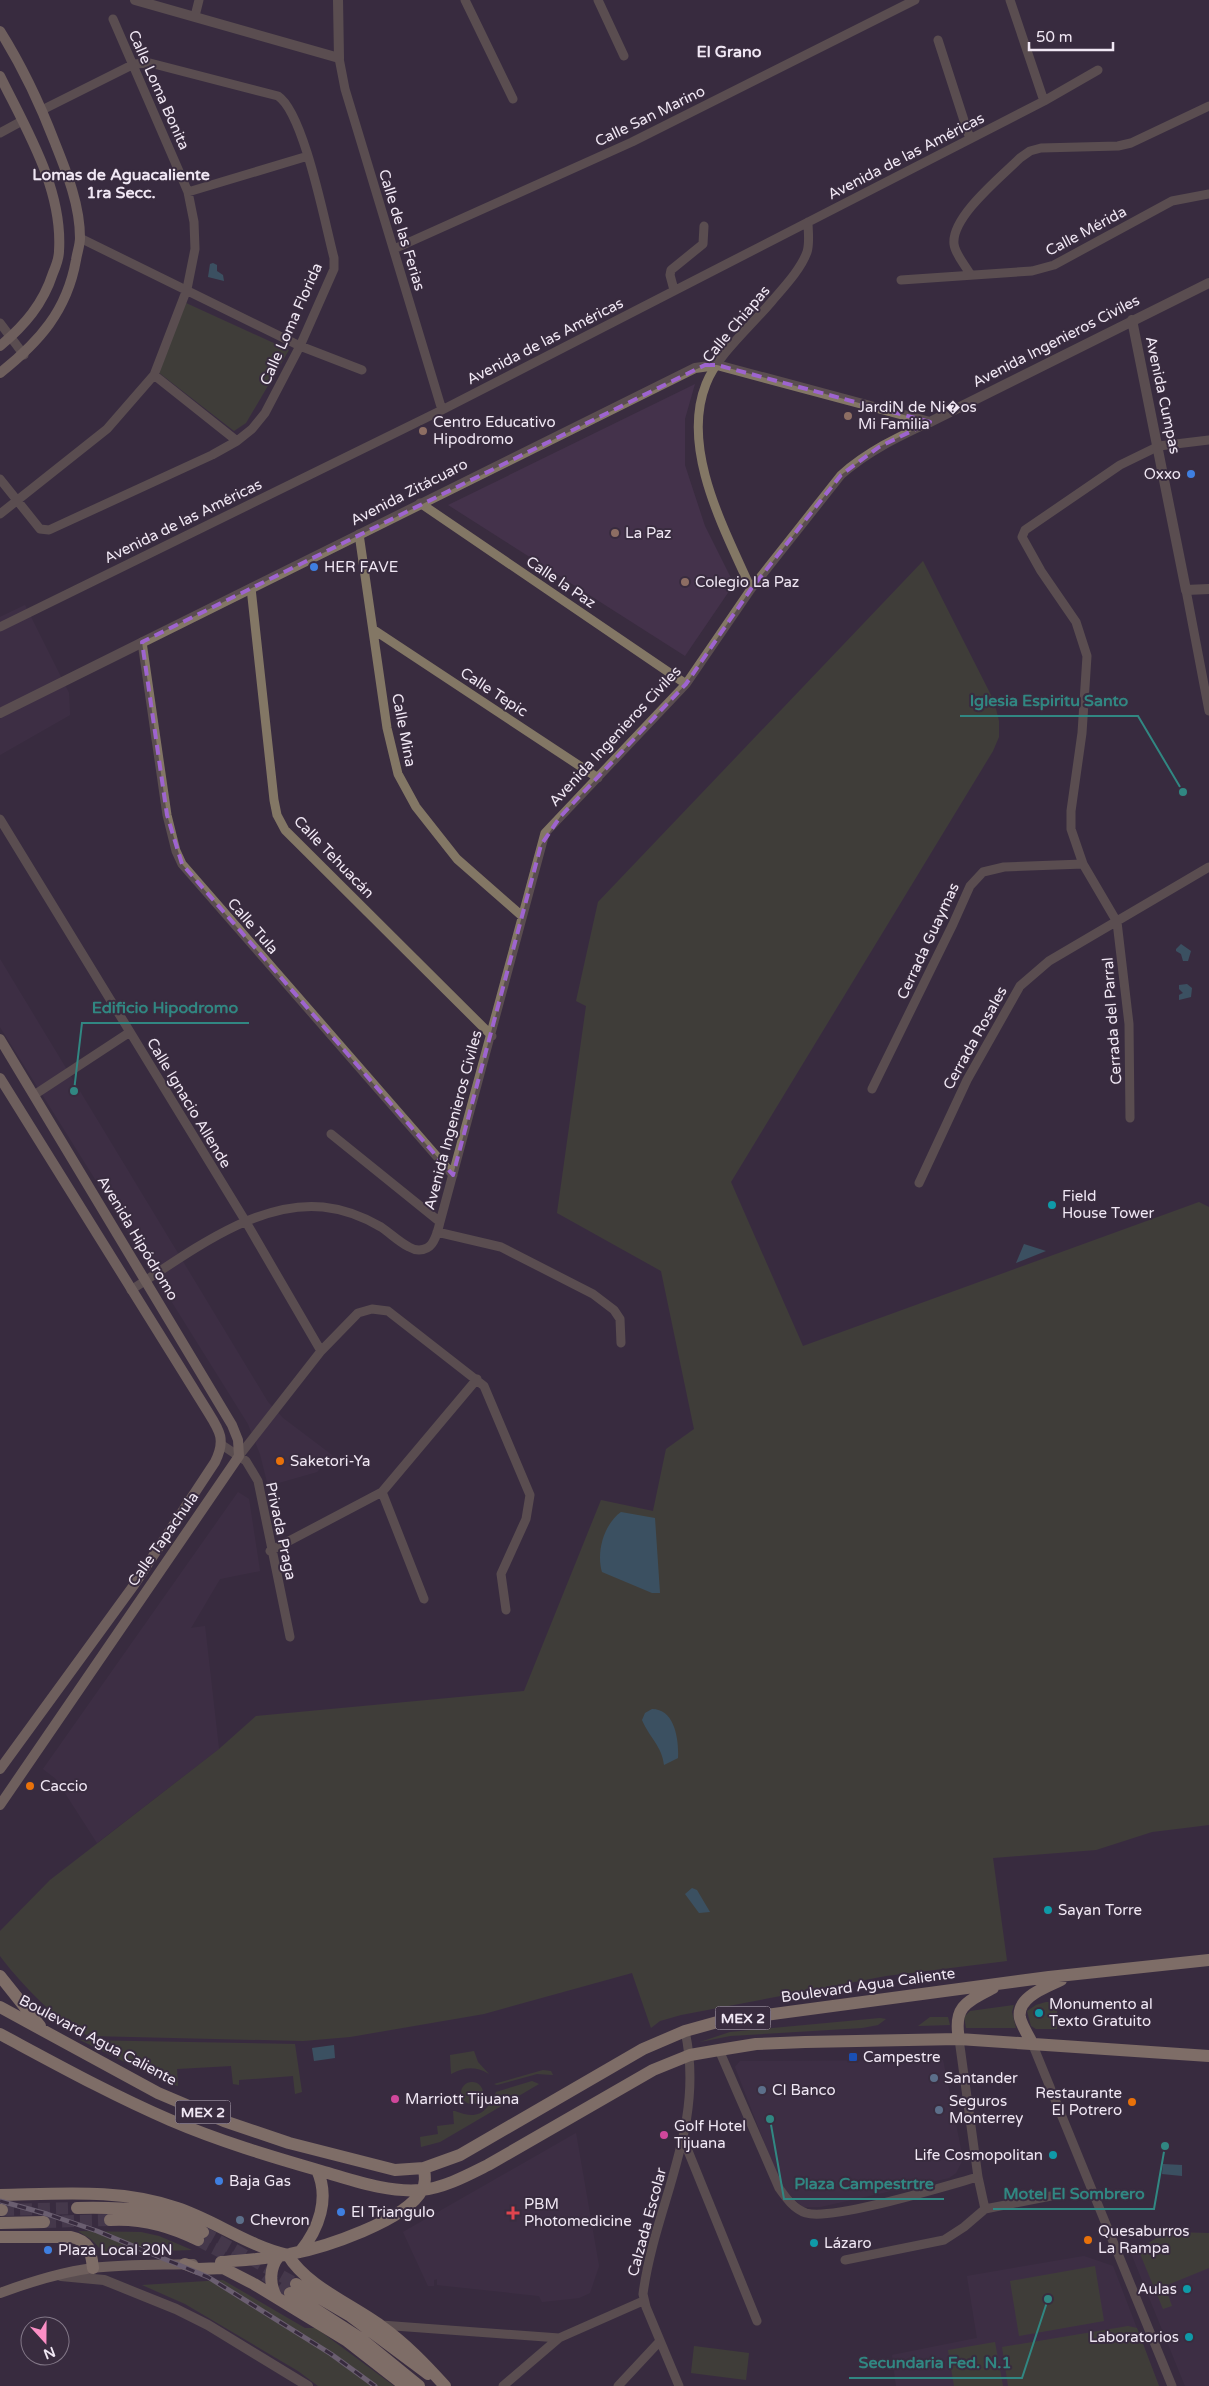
<svg xmlns="http://www.w3.org/2000/svg" width="1209" height="2386" font-family="'Varela Round',sans-serif">
<style>
.built{fill:#44324b}
.green{fill:#485332}
.water{fill:#3f7d8a}
.lines{fill:none;stroke-linecap:round;stroke-linejoin:round}
.primary-tunnel{stroke:#54485a;stroke-width:12;stroke-dasharray:12 6;stroke-linecap:butt}
.minor{stroke:#837765;stroke-width:9}
.tertiary{stroke:#837765;stroke-width:10}
.secondary{stroke:#b09e81;stroke-width:10}
.primary{stroke:#d3bc97;stroke-width:12}
.rail-casing{stroke:#a69baa;stroke-width:5}
.rail{stroke:#392c3f;stroke-width:3;stroke-dasharray:9;stroke-linecap:butt}
.marked{fill:none;stroke:#9e64cf;stroke-width:4;stroke-dasharray:10 6;stroke-linejoin:round}
.education-dot{fill:#8d6e63;stroke:#392c3f;stroke-width:2}
.shop-dot{fill:#3f7fe0;stroke:#392c3f;stroke-width:2}
.culture-dot{fill:#0f9aa8;stroke:#392c3f;stroke-width:2}
.food-dot{fill:#e8710a;stroke:#392c3f;stroke-width:2}
.transit-dot{fill:#1a4fb4;stroke:#392c3f;stroke-width:2}
.service-dot{fill:#5c6f8a;stroke:#392c3f;stroke-width:2}
.hotel-dot{fill:#d1479c;stroke:#392c3f;stroke-width:2}
.health-dot{fill:#e0444e;stroke:#392c3f;stroke-width:2}
.labels{text-anchor:middle;stroke-width:4;stroke-linejoin:round;paint-order:stroke}
.shield{fill:#392c3f;stroke:#b9afbe;stroke-width:1}
.shield-label{font-size:14px;font-weight:bold;fill:#f0e7f4}
.street-label{font-size:15px;fill:#f0e7f4;stroke:#392c3f}
.poi-label{font-size:15px;fill:#f0e7f4;stroke:#392c3f;text-anchor:start}
.neighbourhood-label{font-size:16px;font-weight:bold;fill:#f0e7f4;stroke:#392c3f}
.leader{fill:none;stroke:#318782;stroke-width:2}
.callout-dot{fill:#318782;stroke:#392c3f;stroke-width:2}
.callout-label{font-size:16px;text-anchor:middle;font-weight:bold;fill:#318782;stroke:#392c3f;stroke-width:4;stroke-linejoin:round;paint-order:stroke}
</style>
<rect width="100%" height="100%" fill="#392c3f"/>
<path class="built" d="M695,384L685,419V465L705,526L734,584L685,656L448,505Z
M25,605L69,693L70,715L0,755V617Z
M0,959L268,1402L283,1418L332,1455L317,1472L268,1486L260,1454L248,1424L0,1027Z
M238,1492L249,1499L260,1571L220,1579L191,1628L205,1626L219,1749L97,1843L56,1779L43,1769Z
M943,2060L962,2154V2161L956,2173L949,2178L820,2207H803L782,2188L735,2067L740,2061Z
M576,2133L599,2266L590,2293L579,2298L542,2302L539,2296L437,2285V2279L434,2280V2286H428L403,2232Z
M1167,2232L1209,2233V2386H1185L1131,2253Z
M1084,2256L1113,2266L1159,2386H896L892,2355L977,2338L967,2276Z"/>
<path class="green" d="M186,303L289,350L246,423L234,431L158,372Z
M923,561L994,701L999,721V737L993,751L731,1182L803,1346L1199,1202L1209,1207V1825L1152,1832L1096,1850L993,1858L1007,1961L886,1976L681,2015L660,2021L651,2028L632,1973L484,2014L350,2037L303,2041L91,2036C64,2031 17,1979 0,1956V1931L50,1880L219,1749L256,1716L524,1691L601,1500L653,1511L666,1449L694,1429L661,1271L557,1213L586,1006L576,1001L598,902Z
M1046,2002H1057V2029H1036L1031,2026L1027,2011L1036,2005Z
M1014,2005L1012,2012L1016,2028H966L964,2017L970,2011Z
M930,2017H948L950,2025L918,2026Z
M880,2018L886,2019L878,2025L862,2028L730,2036L700,2042L730,2032Z
M80,2040L295,2044L302,2092L295,2094L293,2076L239,2080V2085L233,2084L231,2066L177,2069L178,2086L165,2082Z
M474,2051L478,2062L489,2074C475,2066 465,2067 451,2074L450,2055Z
M543,2070L551,2071L553,2075L537,2074L497,2085L494,2084Z
M532,2081L539,2084L440,2142L421,2147L420,2137L438,2134L437,2126L454,2124L453,2111C457,2111 459,2113 464,2114C482,2119 490,2106 496,2092Z
M461 2093a11 11 0 1 1 22 0a11 11 0 1 1-22 0Z
M78,2231L141,2232L159,2236L192,2250L104,2253L92,2240Z
M1167,2232L1209,2233V2268L1165,2286L1172,2306L1163,2309L1138,2249Z
M1095,2266L1104,2321L1019,2336L1010,2281Z
M223,2280L305,2328H316L394,2386H318L298,2371L185,2304L142,2285Z
M1128,2326L1137,2328L1159,2386H1008L1002,2347Z
M995,2342L1003,2386H954L948,2350Z
M694,2346L749,2353L746,2380L691,2373Z"/>
<path class="water" d="M213,263L217,265V271L223,275L224,281L208,277L210,264Z
M1181,944L1191,951L1188,961H1183L1181,954L1176,951V949Z
M1187,984L1192,988L1191,997L1179,1000V995L1183,993L1179,989V985Z
M1024,1244L1046,1251L1016,1263Z
M621,1512L655,1518L660,1593H652L602,1572C596,1552 604,1524 621,1512Z
M652,1709C675,1709 679,1740 678,1758L664,1765C662,1746 649,1737 642,1720L645,1713Z
M692,1888L697,1890L710,1912L699,1913L685,1894Z
M334,2045L335,2058L314,2061L312,2048Z
M1163,2164L1182,2165V2176L1162,2174Z"/>
<g class="lines">
<path class="primary-tunnel" d="M2,2210L77,2208
M44,2222L110,2220
M203,2232L296,2284
M198,2240L236,2260
M265,2275L290,2293"/>
<path class="minor" d="M465,0L513,99
M598,0L624,56
M1010,0L1044,101
M195,16L199,0
M938,40L970,139
M339,58L345,89L442,410
M0,133L22,121
M188,192L308,156
M80,238L300,346L362,370
M394,249L632,142L915,0
M970,274C965,265 955,254 954,244C951,217 1001,177 1020,158L1030,151L1041,148L1118,146L1131,143L1209,106
M901,280L1032,271L1054,265L1172,201L1209,194
M674,290L670,275L671,270L703,244L704,226
M0,323L24,355
M154,375L237,441
M0,479L40,529L49,530L212,455L237,441L252,429L265,413L300,346L334,269V258C325,224 304,113 278,96L150,63L134,64L42,110
M420,503L686,684
M0,514L107,429L154,375L187,289L195,249L194,222L188,192L113,19
M359,534L387,728L398,774L416,807L457,859L522,916
M251,588L274,800L277,815L285,830L492,1036
M751,589C725,530 680,449 706,384C717,355 752,325 772,301C784,287 801,269 807,252C810,243 808,231 808,222
M1186,590L1209,711
M0,627L442,410L1044,101L1098,70
M374,630L598,778
M142,642L167,815L176,851L182,864L453,1175
M0,819L246,1222L321,1351
M872,1089L953,924L970,886L983,872L1004,867L1083,864
M34,1095L130,1032
M1130,1118L1129,1024L1117,922L1083,864L1071,829V811L1082,733L1087,656L1076,622L1041,571L1022,537L1025,530L1120,465L1159,446L1209,440
M331,1134L440,1222
M919,1183L967,1080L1020,986L1049,961L1209,867
M437,1232L501,1247L593,1294L614,1310L620,1319L621,1343
M131,1290C186,1255 255,1200 323,1207C342,1209 364,1217 381,1227C390,1233 399,1242 409,1247C414,1250 421,1251 427,1248C435,1244 438,1230 440,1222L545,833L686,684L751,589L841,475C868,451 898,437 930,422
M222,1445L246,1461L258,1481L290,1637
M239,1456L321,1351L358,1313L372,1309L388,1311L484,1386L530,1495L526,1519L501,1574L506,1610
M382,1492L424,1599
M270,1551L382,1492L477,1379
M959,2039L978,2177L985,2209
M1032,2043L1172,2386
M719,2050L779,2188C786,2198 794,2209 806,2213C833,2221 945,2186 978,2177
M684,2141L757,2321
M845,2260L944,2240L964,2227L985,2209L1051,2196
M381,2325L559,2338
M503,2386L559,2338L643,2301
M618,2386L660,2341
M679,2386L646,2307L643,2294C655,2203 706,2126 685,2031"/>
<path class="tertiary" d="M135,0L339,58L338,0
M1132,320L1186,590L1209,589
M0,713L695,368L717,365L930,422L1209,283
M61,2276L104,2280L176,2309L208,2325L308,2386"/>
<path class="secondary" d="M0,31C22,66 40,104 55,143C67,173 80,205 80,238C80,245 77,253 76,260C67,311 39,342 0,373
M0,76C26,129 63,189 59,251C59,258 56,266 53,273C43,304 25,325 0,346
M0,1039L232,1425L238,1440L239,1456L0,1805
M0,1078L208,1412C220,1431 226,1440 215,1462L134,1585L0,1769
M0,2293C30,2282 61,2272 93,2268C126,2264 159,2265 193,2264"/>
<path class="primary" d="M0,1976L40,2026
M0,2007L158,2093L224,2121L289,2143L395,2170L424,2168L460,2155L643,2049L685,2031L721,2021L1049,1977L1209,1960
M0,2034C56,2064 112,2095 170,2120C219,2141 269,2156 321,2171C353,2180 387,2193 421,2190C444,2188 468,2175 488,2165L653,2070L690,2055L719,2050L756,2044L805,2042L959,2039L1209,2056
M959,2039C953,2007 966,2002 993,1988
M1032,2043C1028,2035 1022,2026 1020,2018C1016,1997 1047,1987 1061,1980
M0,2195C58,2194 121,2188 177,2208C216,2221 248,2246 288,2255C306,2286 353,2305 381,2326C406,2344 425,2364 445,2386
M77,2208C128,2207 157,2208 203,2232
M0,2210H2
M110,2220C142,2218 170,2226 198,2240
M0,2223L44,2222
M0,2237H71C90,2241 91,2251 93,2268
M300,2252C319,2229 330,2198 317,2170
M221,2262C244,2260 267,2259 290,2254C323,2248 406,2221 422,2190C426,2183 425,2176 424,2168
M185,2264L198,2269L223,2268L254,2284L346,2340L405,2386
M296,2284L349,2315L428,2374
M290,2293L360,2338L419,2386
M277,2298C269,2285 269,2268 279,2256"/>
<g class="rail-casing">
<path id="rail" d="M0,2201L47,2214L97,2231L208,2277L331,2354L375,2386"/>
</g>
<use href="#rail" class="rail"/>
</g>
<path d="M0 0H1209V2386H0ZM705,365H717L930,422L879,447L841,475L751,589L686,684L560,817L541,845L453,1175L182,864L167,815L142,642Z" fill="#392c3f" fill-opacity=".55" fill-rule="evenodd"/>
<path class="marked" d="M705,365H717L930,422L879,447L841,475L751,589L686,684L560,817L541,845L453,1175L182,864L167,815L142,642Z"/>
<g class="education-dot">
<circle cx="848" cy="416" r="5"/>
<circle cx="423" cy="431" r="5"/>
<circle cx="615" cy="533" r="5"/>
<circle cx="685" cy="582" r="5"/>
</g>
<g class="shop-dot">
<circle cx="1191" cy="474" r="5"/>
<circle cx="314" cy="567" r="5"/>
<circle cx="219" cy="2181" r="5"/>
<circle cx="341" cy="2212" r="5"/>
<circle cx="48" cy="2250" r="5"/>
</g>
<g class="culture-dot">
<circle cx="1052" cy="1205" r="5"/>
<circle cx="1048" cy="1910" r="5"/>
<circle cx="1039" cy="2013" r="5"/>
<circle cx="1053" cy="2155" r="5"/>
<circle cx="814" cy="2243" r="5"/>
<circle cx="1187" cy="2289" r="5"/>
<circle cx="1189" cy="2337" r="5"/>
</g>
<g class="food-dot">
<circle cx="280" cy="1461" r="5"/>
<circle cx="30" cy="1786" r="5"/>
<circle cx="1132" cy="2102" r="5"/>
<circle cx="1088" cy="2240" r="5"/>
</g>
<rect class="transit-dot" x="848" y="2052" width="10" height="10" rx="2.5"/>
<g class="service-dot">
<circle cx="934" cy="2078" r="5"/>
<circle cx="762" cy="2090" r="5"/>
<circle cx="939" cy="2110" r="5"/>
<circle cx="240" cy="2220" r="5"/>
</g>
<g class="hotel-dot">
<circle cx="395" cy="2099" r="5"/>
<circle cx="664" cy="2135" r="5"/>
</g>
<path class="health-dot" d="M510.5 2205.5h5v5h5v5h-5v5h-5v-5h-5v-5h5z"/>
<g class="labels">
<g class="shield">
<rect x="715.5" y="2006.5" width="55" height="23" rx="4"/>
<rect x="175.5" y="2100.5" width="55" height="23" rx="4"/>
</g>
<g class="shield-label">
<text x="743" y="2023">MEX 2</text>
<text x="203" y="2117">MEX 2</text>
</g>
<g class="street-label">
<text transform="translate(159 90) rotate(66)" y="5">Calle Loma Bonita</text>
<text transform="translate(650 116) rotate(-26)" y="5">Calle San Marino</text>
<text transform="translate(906 156) rotate(-27)" y="5">Avenida de las Américas</text>
<text transform="translate(402 230) rotate(73)" y="5">Calle de las Ferias</text>
<text transform="translate(1086 231) rotate(-28)" y="5">Calle Mérida</text>
<text transform="translate(291 324) rotate(-66)" y="5">Calle Loma Florida</text>
<text transform="translate(736 324) rotate(-50)" y="5">Calle Chiapas</text>
<text transform="translate(545 341) rotate(-27)" y="5">Avenida de las Américas</text>
<text transform="translate(1056 341) rotate(-27)" y="5">Avenida Ingenieros Civiles</text>
<text transform="translate(1163 395) rotate(78)" y="5">Avenida Cumpas</text>
<text transform="translate(409 492) rotate(-27)" y="5">Avenida Zitácuaro</text>
<text transform="translate(183 521) rotate(-26)" y="5">Avenida de las Américas</text>
<text transform="translate(561 582) rotate(34)" y="5">Calle la Paz</text>
<text transform="translate(494 692) rotate(33)" y="5">Calle Tepic</text>
<text transform="translate(404 730) rotate(79)" y="5">Calle Mina</text>
<text transform="translate(615 736) rotate(-47)" y="5">Avenida Ingenieros Civiles</text>
<text transform="translate(334 857) rotate(46)" y="5">Calle Tehuacán</text>
<text transform="translate(253 926) rotate(49)" y="5">Calle Tula</text>
<text transform="translate(928 941) rotate(-65)" y="5">Cerrada Guaymas</text>
<text transform="translate(1112 1021) rotate(-94)" y="5">Cerrada del Parral</text>
<text transform="translate(975 1038) rotate(-61)" y="5">Cerrada Rosales</text>
<text transform="translate(189 1103) rotate(59)" y="5">Calle Ignacio Allende</text>
<text transform="translate(453 1120) rotate(-75)" y="5">Avenida Ingenieros Civiles</text>
<text transform="translate(138 1238) rotate(59)" y="5">Avenida Hipódromo</text>
<text transform="translate(281 1531) rotate(78)" y="5">Privada Praga</text>
<text transform="translate(163 1539) rotate(-55)" y="5">Calle Tapachula</text>
<text transform="translate(868 1985) rotate(-8)" y="5">Boulevard Agua Caliente</text>
<text transform="translate(98 2040) rotate(28)" y="5">Boulevard Agua Caliente</text>
<text transform="translate(647 2222) rotate(-75)" y="5">Calzada Escolar</text>
</g>
<g class="poi-label">
<text x="858" y="412">JardiN de Ni�os<tspan x="858" dy="17">Mi Familia</tspan></text>
<text x="433" y="427">Centro Educativo<tspan x="433" dy="17">Hipodromo</tspan></text>
<text x="1181" y="479" text-anchor="end">Oxxo</text>
<text x="625" y="538">La Paz</text>
<text x="324" y="572">HER FAVE</text>
<text x="695" y="587">Colegio La Paz</text>
<text x="1062" y="1201">Field<tspan x="1062" dy="17">House Tower</tspan></text>
<text x="290" y="1466">Saketori-Ya</text>
<text x="40" y="1791">Caccio</text>
<text x="1058" y="1915">Sayan Torre</text>
<text x="1049" y="2009">Monumento al<tspan x="1049" dy="17">Texto Gratuito</tspan></text>
<text x="863" y="2062">Campestre</text>
<text x="944" y="2083">Santander</text>
<text x="772" y="2095">CI Banco</text>
<text x="1122" y="2098" text-anchor="end">Restaurante<tspan x="1122" dy="17">El Potrero</tspan></text>
<text x="405" y="2104">Marriott Tijuana</text>
<text x="949" y="2106">Seguros<tspan x="949" dy="17">Monterrey</tspan></text>
<text x="674" y="2131">Golf Hotel<tspan x="674" dy="17">Tijuana</tspan></text>
<text x="1043" y="2160" text-anchor="end">Life Cosmopolitan</text>
<text x="229" y="2186">Baja Gas</text>
<text x="524" y="2209">PBM<tspan x="524" dy="17">Photomedicine</tspan></text>
<text x="351" y="2217">El Triangulo</text>
<text x="250" y="2225">Chevron</text>
<text x="1098" y="2236">Quesaburros<tspan x="1098" dy="17">La Rampa</tspan></text>
<text x="824" y="2248">Lázaro</text>
<text x="58" y="2255">Plaza Local 20N</text>
<text x="1177" y="2294" text-anchor="end">Aulas</text>
<text x="1179" y="2342" text-anchor="end">Laboratorios</text>
</g>
<g class="neighbourhood-label">
<text x="729" y="57">El Grano</text>
<text x="121" y="180">Lomas de Aguacaliente<tspan x="121" dy="18">1ra Secc.</tspan></text>
</g>
</g>
<path class="leader" d="M1183 792L1138 716H960M74 1091L82 1023H249M770 2119L784 2199H944M1165 2146L1154 2209H993M1048 2299L1022 2378H849"/>
<g class="callout-dot">
<circle cx="1183" cy="792" r="5"/>
<circle cx="74" cy="1091" r="5"/>
<circle cx="770" cy="2119" r="5"/>
<circle cx="1165" cy="2146" r="5"/>
<circle cx="1048" cy="2299" r="5"/>
</g>
<g class="callout-label">
<text x="1049" y="706">Iglesia Espiritu Santo</text>
<text x="165" y="1013">Edificio Hipodromo</text>
<text x="864" y="2189">Plaza Campestrtre</text>
<text x="1074" y="2199">Motel El Sombrero</text>
<text x="935" y="2368">Secundaria Fed. N.1</text>
</g>
<g transform="translate(45 2341) rotate(159)"><circle r="24" fill="#392c3f" stroke="#827787"/>
<path d="M0-4L9 19L0 12L-9 19Z" fill="#fb8fc5"/>
<text y="-8" font-size="14" font-weight="bold" text-anchor="middle" fill="#f0e7f4">N</text>
</g>
<path d="M1029 42v8h84v-8" fill="none" stroke="#f0e7f4" stroke-width="2.5"/>
<text x="1036" y="42" font-size="15" fill="#f0e7f4" stroke="#392c3f" stroke-width="4" paint-order="stroke">50 m</text>
</svg>
